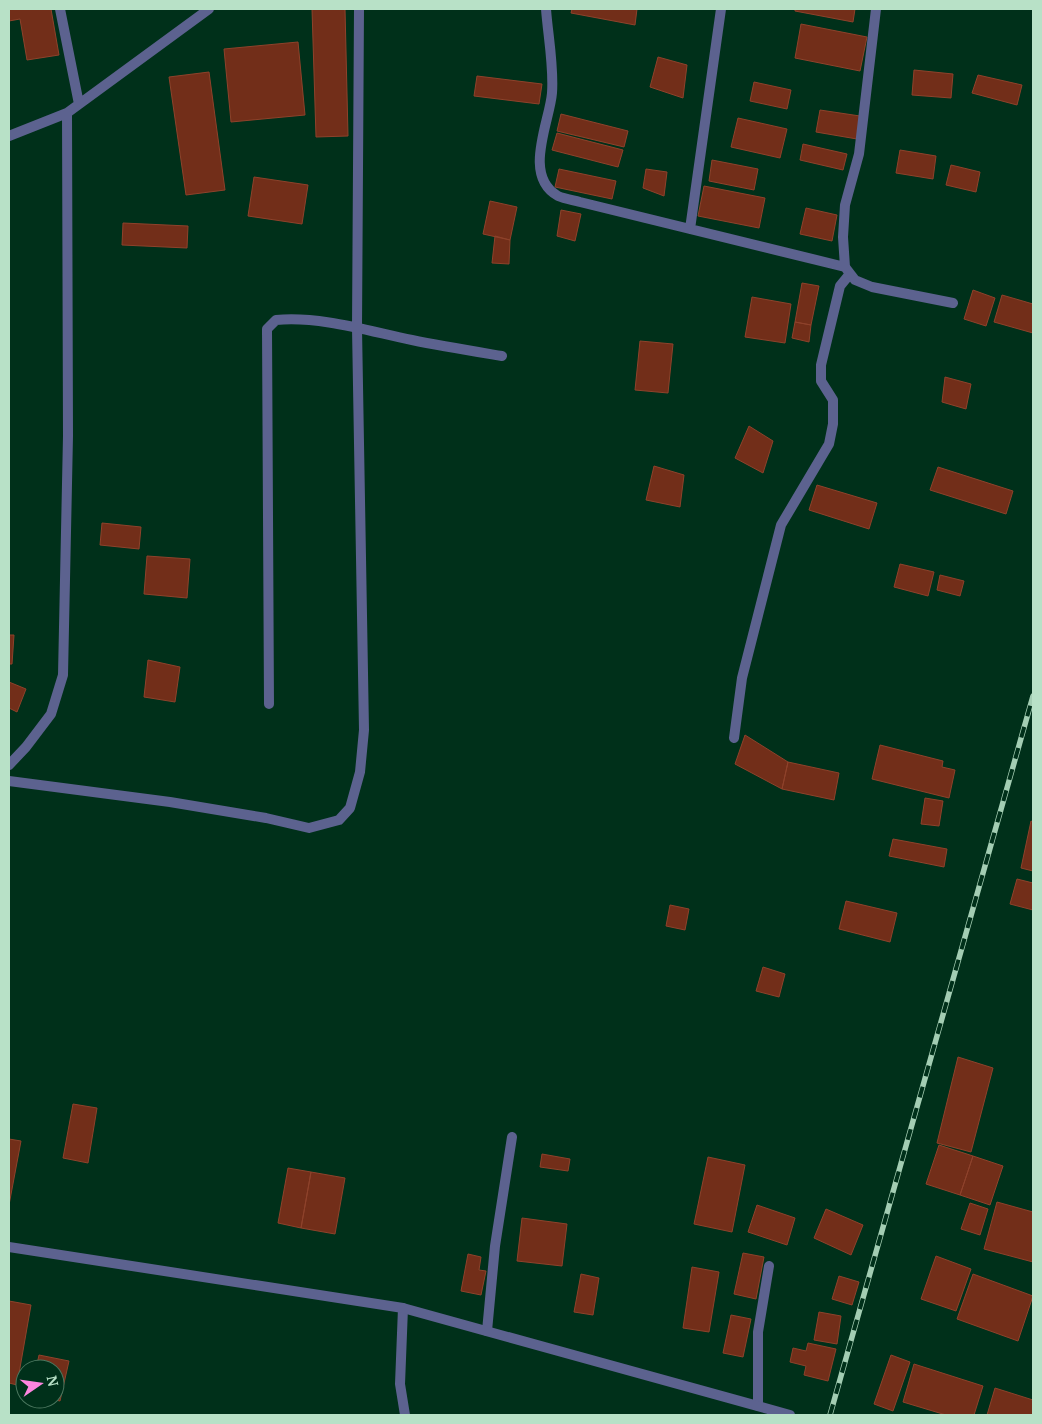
<svg xmlns="http://www.w3.org/2000/svg" width="1042" height="1424" font-family="'PT Serif',serif">
<style>
.building{fill:#722e19;stroke:#8e422b}
.lines{fill:none;stroke-linecap:round;stroke-linejoin:round}
.lane{stroke:#5c628f;stroke-width:10}
.street{stroke:#5c628f;stroke-width:10}
.rail-casing{stroke:#a3cdb3;stroke-width:5.5}
.rail{stroke:#00301a;stroke-width:4;stroke-dasharray:11;stroke-linecap:butt}
</style>
<rect width="100%" height="100%" fill="#00301a"/>
<path class="building" d="M9,9H51L59,55L27,60L20,19L9,21Z
M312,9H345L348,136L316,137Z
M572,9H637L635,25L571,13Z
M795,9H855L853,22L795,11Z
M801,24L867,37L860,71L795,58Z
M298,42L305,115L231,122L224,49Z
M658,57L687,65L683,98L650,87Z
M914,70L953,74L951,98L912,95Z
M209,72L225,190L186,195L169,77Z
M978,75L1022,85L1017,105L972,93Z
M477,76L542,84L539,104L474,96Z
M754,82L791,90L787,109L750,101Z
M820,110L860,116L857,139L816,132Z
M561,114L628,131L624,147L557,131Z
M738,118L787,129L780,158L731,147Z
M557,133L623,150L618,167L552,150Z
M803,144L847,154L843,170L800,160Z
M900,150L936,156L933,179L896,173Z
M712,160L758,169L754,190L709,181Z
M951,165L980,172L976,192L946,185Z
M559,169L616,181L612,199L555,187Z
M646,169L667,172L664,196L643,188Z
M254,177L308,185L302,224L248,216Z
M704,186L765,198L759,228L698,216Z
M490,201L517,207L510,240L483,234Z
M806,208L837,215L832,241L800,234Z
M561,210L581,214L575,241L557,236Z
M123,223L188,226L187,248L122,245Z
M495,236L510,240L509,264L492,263Z
M802,283L819,286L811,325L795,322Z
M973,290L995,298L986,326L964,319Z
M1002,295L1033,304V333L994,322Z
M752,297L791,304L785,343L745,337Z
M795,322L811,325L809,342L792,338Z
M640,341L673,344L668,393L635,390Z
M945,377L971,384L966,409L942,402Z
M749,426L773,441L763,473L735,458Z
M654,466L684,475L680,507L646,500Z
M938,467L1013,491L1006,514L930,490Z
M817,485L877,503L869,529L809,510Z
M102,523L141,527L139,549L100,545Z
M147,556L190,559L187,598L144,594Z
M900,564L934,572L928,596L894,587Z
M940,575L964,581L960,596L937,590Z
M9,635H14L12,664H9Z
M148,660L180,667L175,702L144,697Z
M9,682L26,689L17,712L9,708Z
M745,735L788,762L782,789L735,764Z
M880,745L943,761L942,767L955,770L949,798L872,779Z
M788,762L839,773L834,800L782,789Z
M925,798L943,801L939,826L921,824Z
M1031,821L1033,822V871L1021,868Z
M893,839L947,849L944,867L889,856Z
M1017,879L1033,883V910L1010,904Z
M846,901L897,913L890,942L839,929Z
M670,905L689,909L685,930L666,926Z
M763,967L785,974L779,997L756,991Z
M958,1057L993,1068L971,1152L937,1143Z
M73,1104L97,1108L88,1163L63,1158Z
M9,1139L21,1141L9,1205Z
M939,1145L973,1156L960,1195L926,1184Z
M542,1154L570,1159L568,1171L540,1167Z
M973,1156L1003,1166L990,1205L960,1195Z
M708,1157L745,1165L732,1232L694,1224Z
M288,1168L311,1172L301,1228L278,1223Z
M311,1172L345,1178L335,1234L301,1228Z
M997,1202L1033,1212V1262L984,1249Z
M970,1203L988,1209L980,1235L961,1229Z
M757,1205L795,1218L787,1245L748,1232Z
M826,1209L863,1225L851,1255L814,1238Z
M522,1218L567,1224L562,1266L517,1261Z
M743,1253L764,1257L756,1299L734,1294Z
M468,1254L481,1257L479,1270L486,1271L481,1295L461,1291Z
M936,1256L971,1269L956,1311L921,1299Z
M692,1267L719,1272L709,1332L683,1328Z
M581,1274L599,1278L593,1315L574,1312Z
M973,1274L1033,1296L1018,1341L957,1319Z
M839,1276L859,1282L852,1305L832,1299Z
M9,1301L31,1305L17,1385L9,1383Z
M819,1312L841,1316L837,1344L814,1340Z
M731,1315L751,1319L743,1357L723,1353Z
M808,1343L836,1349L828,1381L804,1375L806,1366L790,1362L793,1348L806,1351Z
M39,1355L69,1361L60,1401L51,1399H55V1369H36Z
M891,1355L910,1362L893,1411L874,1404Z
M914,1364L983,1386L974,1415H946L903,1402Z
M995,1388L1033,1400V1415H987Z"/>
<g class="lines">
<path class="lane" d="M403,1308L400,1384L405,1415
M487,1331L495,1246L512,1137
M758,1406V1332L769,1266"/>
<path class="street" d="M60,9L79,104
M546,9C548,36 554,66 552,93C550,121 522,176 558,196C565,199 573,200 580,202L845,267
M876,9L859,154L845,205L843,237L845,267L855,280L872,287L953,303
M9,136L67,113L209,9
M690,229L721,9
M269,704L267,329L276,320C321,316 368,331 412,340C441,346 472,351 502,356
M734,738L742,678L781,525L829,444L833,424V400L821,381V365L840,286L849,275
M9,765L26,747L51,714L63,675L68,436L67,113
M9,781L170,802L266,818L309,828L339,820L350,808L360,772L364,730L357,328L359,9
M9,1247L403,1308L790,1415"/>
<g class="rail-casing">
<path id="rail" d="M830,1415L1033,696"/>
</g>
<use href="#rail" class="rail"/>
</g>
<rect width="1042" height="1424" fill="none" stroke="#b8e1c7" stroke-width="20"/>
<g transform="translate(40 1384) rotate(77)"><circle r="24" fill="#00301a" stroke="#4a775f"/>
<path d="M0-4L9 19L0 12L-9 19Z" fill="#fe85df"/>
<text y="-8" font-size="14" font-weight="bold" text-anchor="middle" fill="#b8e1c7">N</text>
</g>
</svg>
